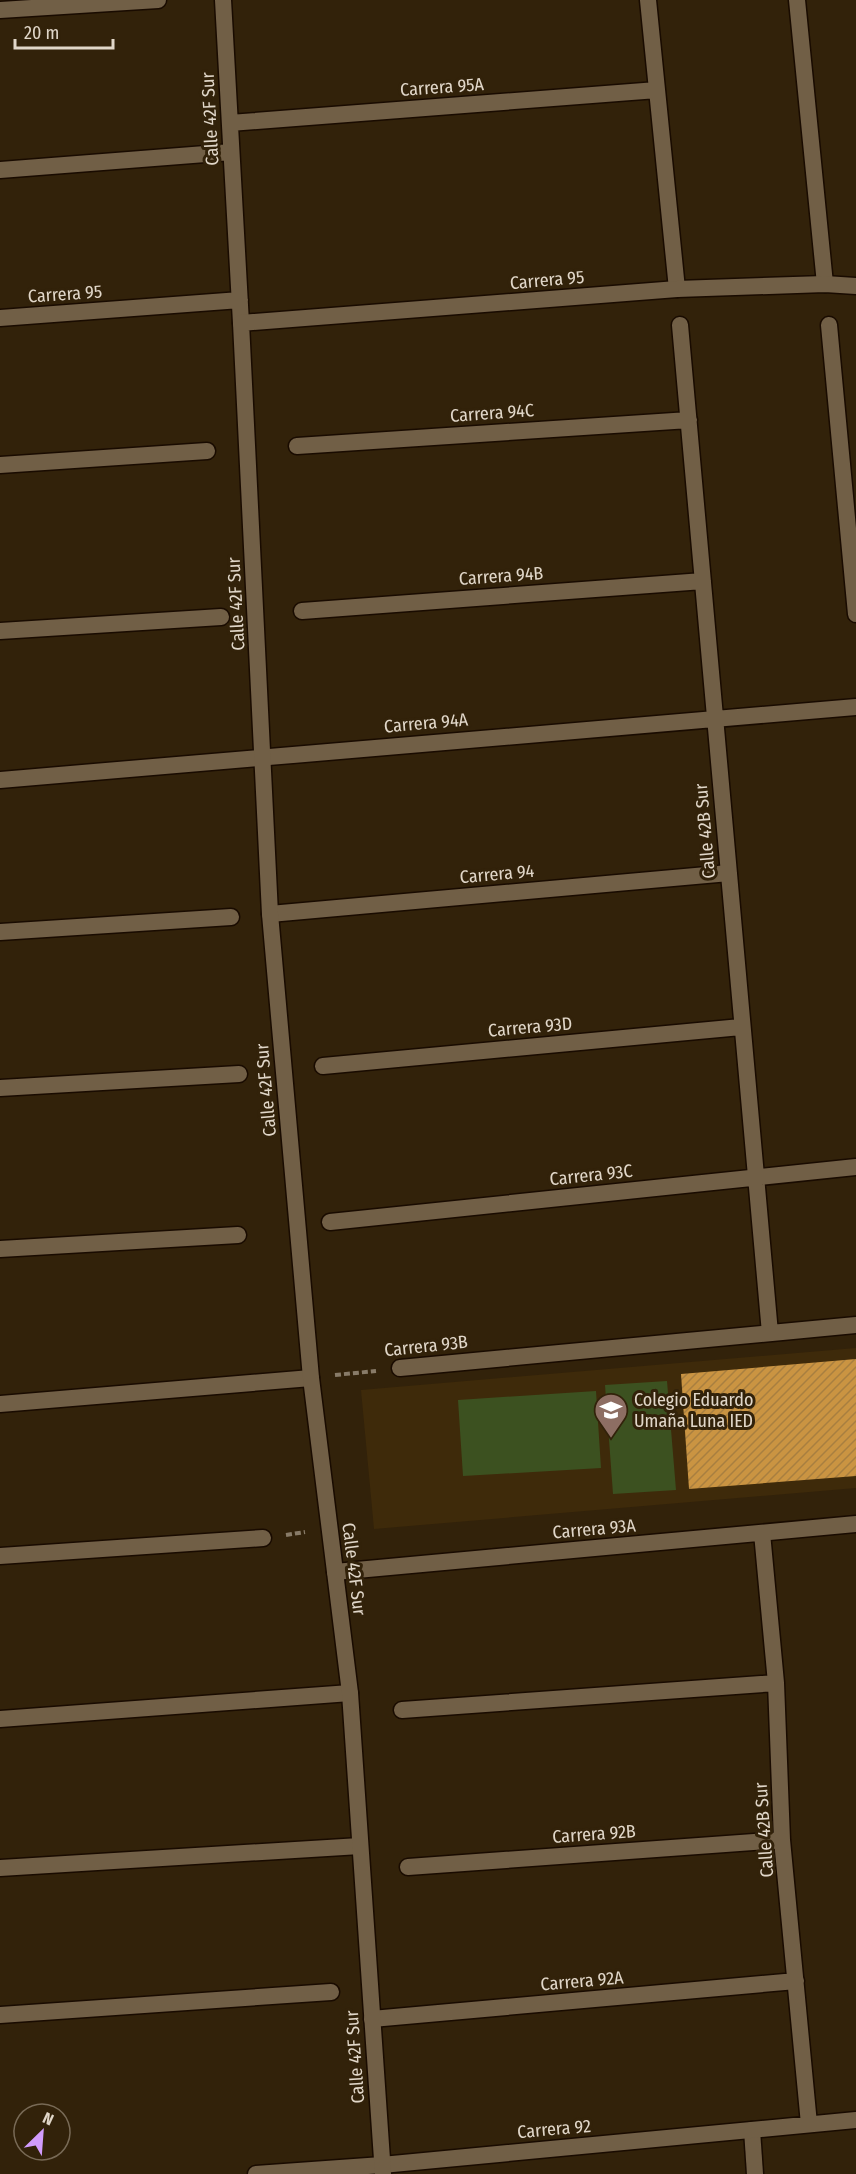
<svg xmlns="http://www.w3.org/2000/svg" width="856" height="2174" font-family="'Fira Sans Condensed',sans-serif">
<style>
.built{fill:#3e2a0a}
.grass{fill:#3c5120}
.building{fill:url(#building-hatch)}
.lines{fill:none;stroke-linecap:round;stroke-linejoin:round}
.service-casing{stroke:#190b00;stroke-width:19}
.minor-casing{stroke:#190b00;stroke-width:19}
.tertiary-casing{stroke:#190b00;stroke-width:19}
.path{stroke:#887b68;stroke-width:4;stroke-dasharray:6 3;stroke-linecap:butt}
.service{stroke:#715f46;stroke-width:16}
.minor{stroke:#715f46;stroke-width:16}
.tertiary{stroke:#715f46;stroke-width:16}
.labels{text-anchor:middle;stroke-width:6;stroke-linejoin:round;paint-order:stroke}
.street-label{font-size:18px;fill:#e1d7c9;stroke:#32220a}
.poi-label{font-size:18px;fill:#e1d7c9;stroke:#32220a;text-anchor:start}
</style>
<defs>
<pattern id="building-hatch" width="6" height="6" patternUnits="userSpaceOnUse" patternTransform="scale(1.5)"><rect width="6" height="6" fill="#ca9442"/><path d="M-1 1l2-2M0 6l6-6M5 7l2-2" fill="none" stroke="#a87f40"/></pattern>
</defs>
<rect width="100%" height="100%" fill="#32220a"/>
<path class="built" d="M856,1348V1488L374,1529L361,1390Z"/>
<path class="grass" d="M667,1381L676,1490L613,1494L605,1385Z
M596,1391L601,1468L463,1476L458,1400Z"/>
<path class="building" d="M856,1359V1476L689,1489L681,1374Z"/>
<g class="lines">
<g class="service-casing">
<path id="service" d="M752,2130L755,2174"/>
</g>
<g class="minor-casing">
<path id="minor" d="M223,0L241,323
M648,0L677,289
M797,0L825,284
M0,10L158,0
M230,123L657,90
M0,170L231,152
M0,318L240,300
M680,325L770,1333
M829,325L856,614
M297,446L689,420
M0,465L207,451
M302,611L703,581
M0,631L221,617
M0,780L856,707
M270,914L729,873
M0,932L231,917
M323,1066L741,1027
M0,1088L239,1074
M330,1222L856,1167
M0,1249L238,1235
M400,1368L856,1325
M0,1404L311,1378
M762,1533L776,1683L782,1840L809,2124
M0,1556L263,1538
M335,1572L856,1524
M402,1710L776,1683
M0,1719L350,1693
M408,1867L782,1840
M0,1868L360,1846
M0,2015L331,1992
M372,2019L796,1981
M256,2174L382,2165L856,2120"/>
</g>
<g class="tertiary-casing">
<path id="tertiary" d="M383,2174L350,1693L311,1378L270,914L241,323L677,289L825,284L856,286"/>
</g>
<path class="path" d="M335,1375L376,1371
M286,1535L305,1532"/>
<use href="#service" class="service"/>
<use href="#minor" class="minor"/>
<use href="#tertiary" class="tertiary"/>
</g>
<defs>
<g id="school-pin" transform="scale(1.725)"><path d="M0 17L-7.5 6A9.5 9.5 0 1 1 7.5 6Z" fill="#8d6e63" stroke="#32220a"/><path d="M0-5L7-2L0 1L-7-2ZM-4 1L0 2.5L4 1V4Q0 6-4 4Z" fill="#fff"/></g>
</defs>
<g fill-rule="evenodd">
<use href="#school-pin" x="611" y="1410"/>
</g>
<g class="labels">
<g class="street-label">
<text transform="translate(442 87) rotate(-4)" y="6">Carrera 95A</text>
<text transform="translate(210 119) rotate(-93)" y="6">Calle 42F Sur</text>
<text transform="translate(547 280) rotate(-5)" y="6">Carrera 95</text>
<text transform="translate(65 294) rotate(-4)" y="6">Carrera 95</text>
<text transform="translate(492 413) rotate(-4)" y="6">Carrera 94C</text>
<text transform="translate(501 576) rotate(-4)" y="6">Carrera 94B</text>
<text transform="translate(236 604) rotate(-93)" y="6">Calle 42F Sur</text>
<text transform="translate(426 723) rotate(-5)" y="6">Carrera 94A</text>
<text transform="translate(705 831) rotate(-95)" y="6">Calle 42B Sur</text>
<text transform="translate(497 874) rotate(-5)" y="6">Carrera 94</text>
<text transform="translate(530 1027) rotate(-5)" y="6">Carrera 93D</text>
<text transform="translate(266 1090) rotate(-95)" y="6">Calle 42F Sur</text>
<text transform="translate(591 1175) rotate(-6)" y="6">Carrera 93C</text>
<text transform="translate(426 1346) rotate(-6)" y="6">Carrera 93B</text>
<text transform="translate(594 1529) rotate(-5)" y="6">Carrera 93A</text>
<text transform="translate(354 1569) rotate(83)" y="6">Calle 42F Sur</text>
<text transform="translate(764 1830) rotate(-94)" y="6">Calle 42B Sur</text>
<text transform="translate(594 1834) rotate(-4)" y="6">Carrera 92B</text>
<text transform="translate(582 1981) rotate(-5)" y="6">Carrera 92A</text>
<text transform="translate(355 2057) rotate(-94)" y="6">Calle 42F Sur</text>
<text transform="translate(554 2129) rotate(-5)" y="6">Carrera 92</text>
</g>
<g class="poi-label">
<text x="634" y="1406">Colegio Eduardo<tspan x="634" dy="21">Umaña Luna IED</tspan></text>
</g>
</g>
<g transform="translate(42 2132) rotate(25)"><circle r="28" fill="#32220a" stroke="#786a56" stroke-width="1.5"/>
<path d="M0-4.5L10 22L0 15L-10 22Z" fill="#d29cfd"/>
<text y="-9" font-size="16" font-weight="bold" text-anchor="middle" fill="#e1d7c9">N</text>
</g>
<path d="M15 39v9h98v-9" fill="none" stroke="#e1d7c9" stroke-width="3"/>
<text x="24" y="39" font-size="18" fill="#e1d7c9" stroke="#32220a" stroke-width="4.5" paint-order="stroke">20 m</text>
</svg>
